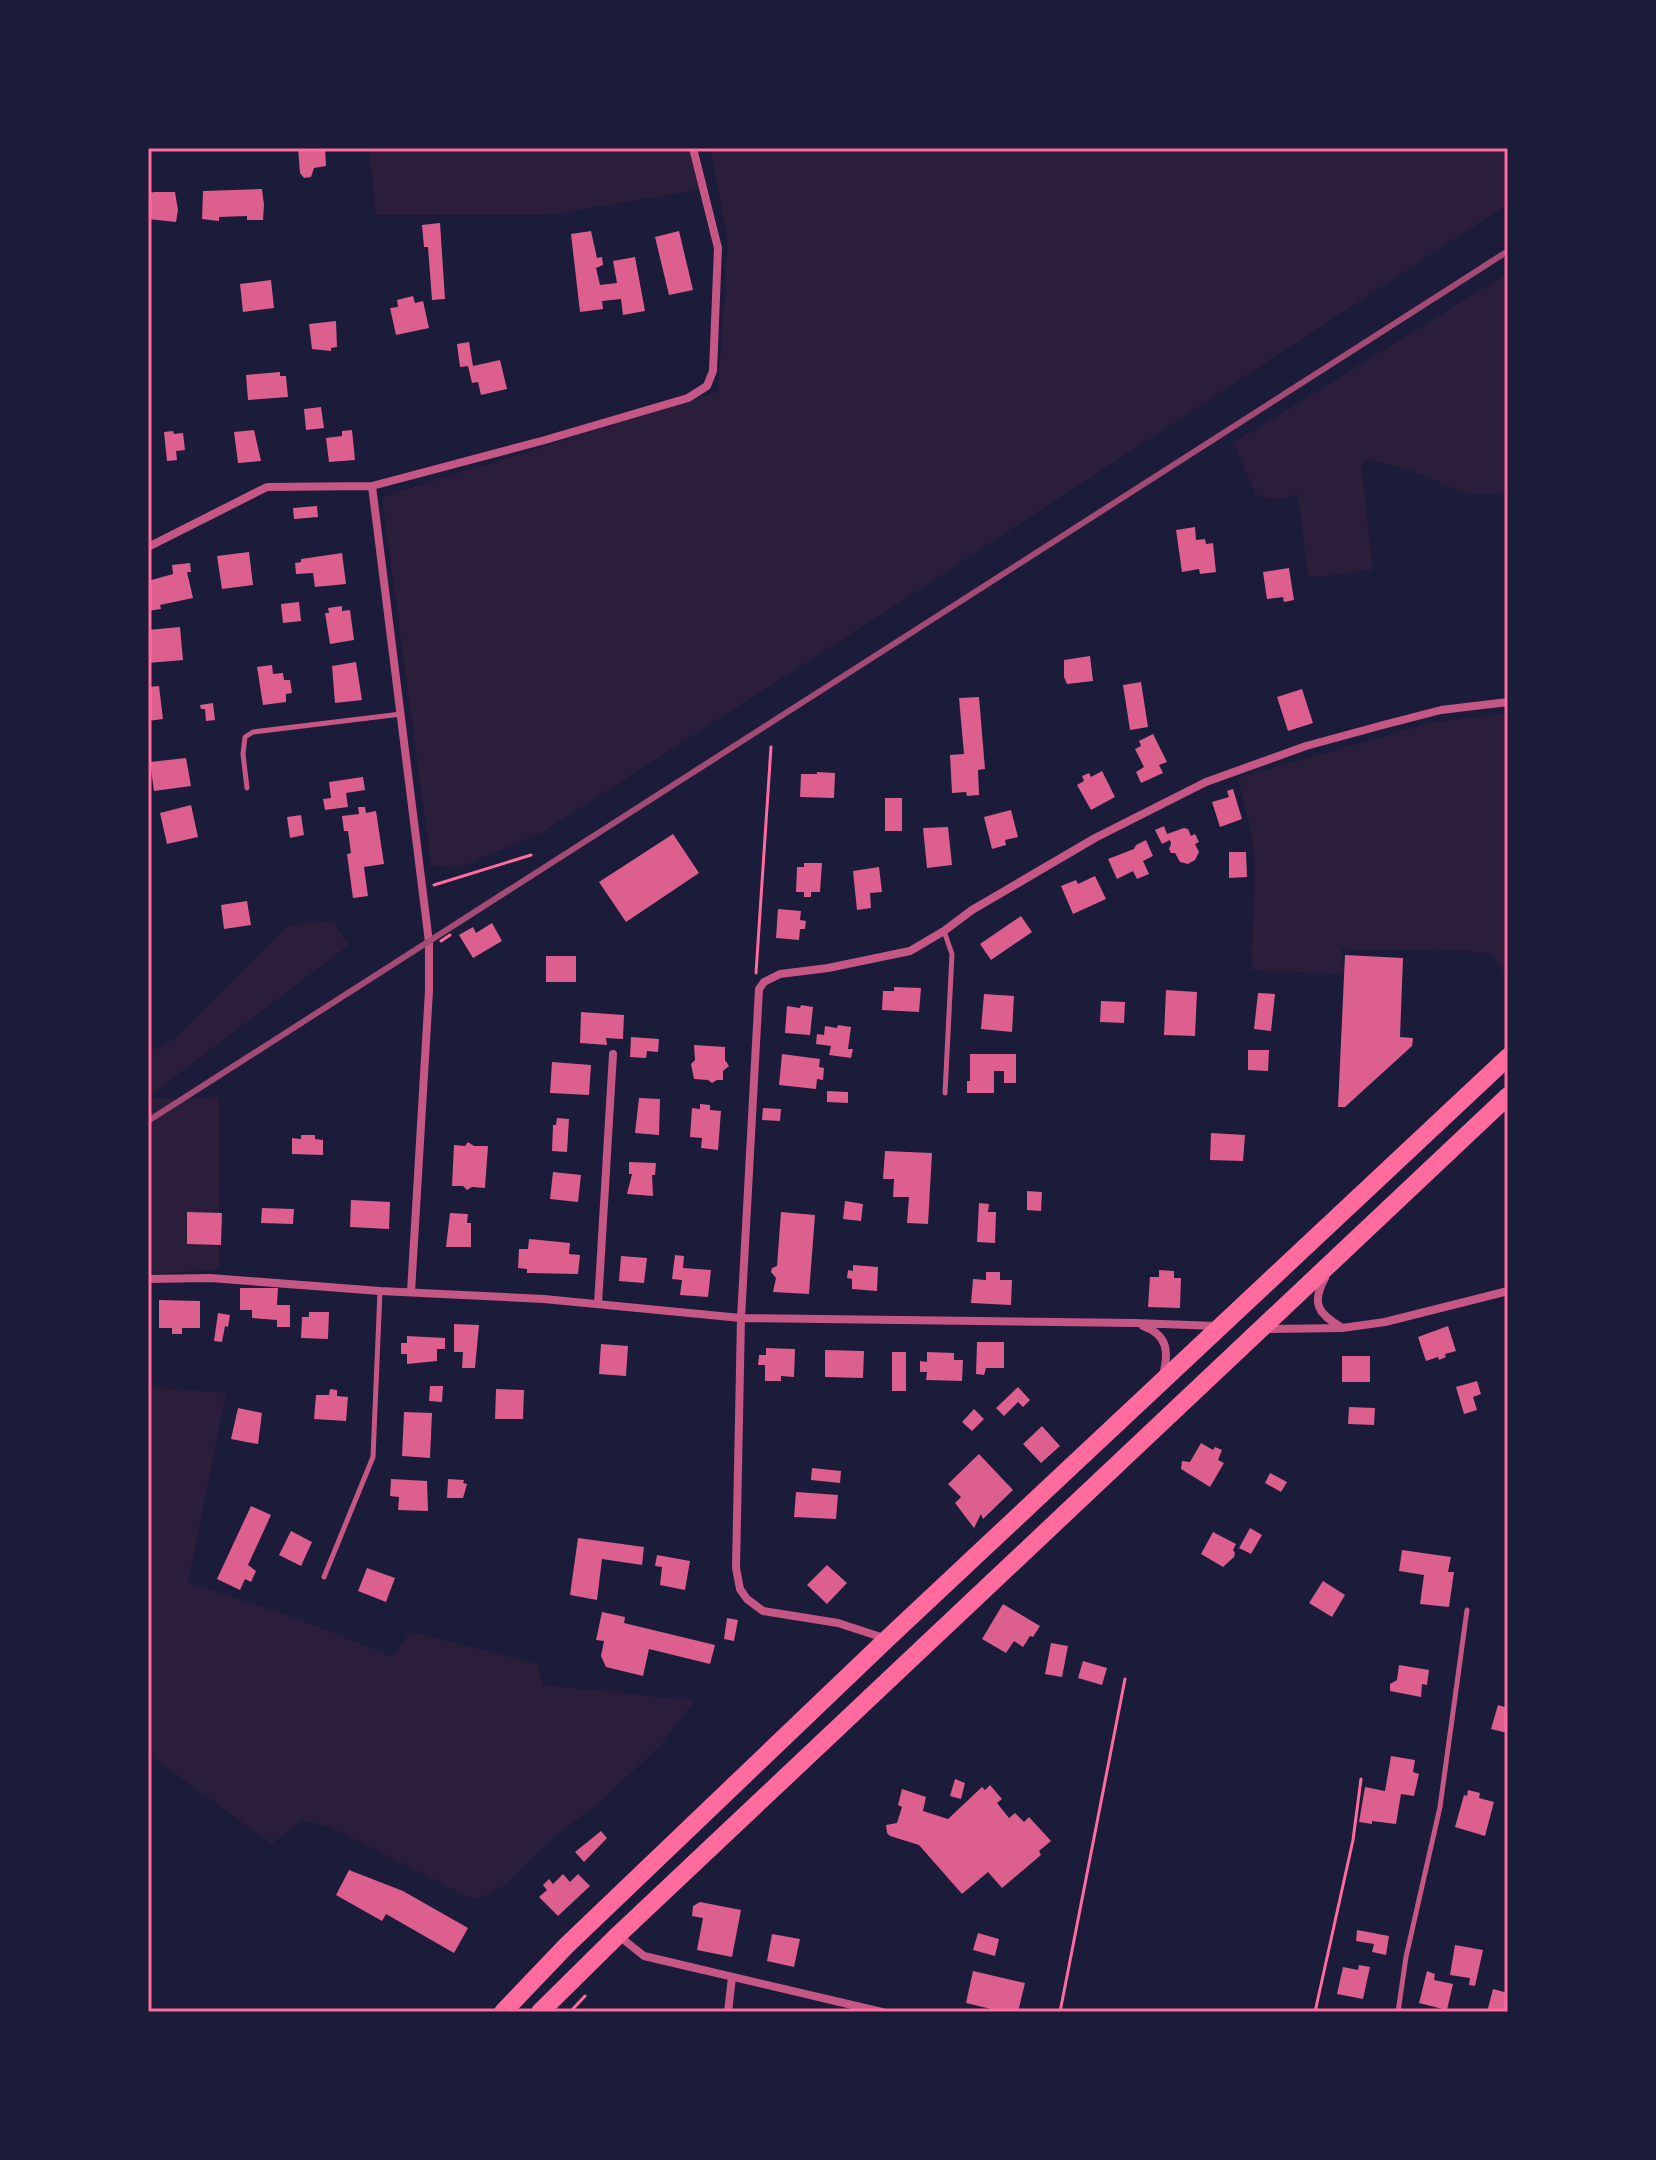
<svg xmlns="http://www.w3.org/2000/svg" width="1656" height="2160" font-family="'Sofia Sans Condensed',sans-serif">
<style>
.green{fill:#2a1e3b}
.building{fill:#dd5f8e}
.lines{fill:none;stroke-linecap:round;stroke-linejoin:round}
.path{stroke:#ff6b9d;stroke-width:3}
.service{stroke:#c65784;stroke-width:5}
.minor{stroke:#c65784;stroke-width:8}
.primary{stroke:#ff6b9d;stroke-width:18}
.rail{stroke:#a44b75;stroke-width:6}
.neatline{fill:none;stroke:#ff6b9d;stroke-width:3}
</style>
<rect width="100%" height="100%" fill="#1b1b3a"/>
<path class="green" d="M369,148H696L699,190L547,215H376Z
M710,148H1508V204L882,614L541,833L457,868L431,865L382,497L718,392L728,242Z
M1508,273V494L1465,493L1410,470L1368,460L1361,465L1373,570L1308,578L1298,493L1281,500L1256,495L1233,443Z
M1508,713V980L1492,954L1459,950L1341,949L1345,974L1251,970L1255,867L1252,835L1238,778L1434,722Z
M332,921L349,945L148,1097V1052L178,1036L288,926Z
M219,1097V1269L148,1275V1099Z
M148,1387L226,1393L188,1582L298,1619L393,1657L410,1632L537,1664L543,1685L695,1701L660,1746L597,1805L556,1835L503,1887L474,1900L329,1827L301,1820L272,1844L148,1754Z"/>
<path class="building" d="M298,148H325L326,166L314,168L311,177L304,178L300,173Z
M262,189L264,205L263,220H247V216L219,217V221L202,219L203,191Z
M155,192H175L178,210L176,222L148,219V193Z
M440,223L445,299L432,300L428,247H424L422,225Z
M591,231L597,258L602,257L603,265L596,268L600,285L617,283L613,261L635,257L645,311L623,315L621,299L602,301L603,309L580,312L571,234Z
M679,231L693,290L669,295L655,237Z
M271,280L274,308L243,312L240,284Z
M413,296L415,303L423,301L429,328L396,335L390,308L398,307L397,300Z
M336,321L337,347L331,348V351L312,349L309,324Z
M469,342L473,366L500,360L507,389L481,395L478,382L472,383L468,366L460,367L457,344Z
M280,372V376H286L288,397L248,400L246,375Z
M321,407L324,428L306,430L304,409Z
M254,430L261,461L238,463L234,432Z
M352,430L355,460L329,462L326,438L342,436V431Z
M173,431L174,434L183,433L185,450L176,451L177,460L167,461L164,432Z
M317,506L318,517L294,519L293,508Z
M1195,527L1196,540L1205,539L1206,544L1213,543L1216,572L1200,574L1199,569L1182,572L1176,530Z
M249,552L253,585L222,589L217,556Z
M342,553L346,584L315,587L313,573L296,574L295,563L301,562V559Z
M190,563L191,572H187L193,598L160,605L161,609L148,611V581L173,574L172,565Z
M1289,568L1294,600L1284,602L1283,597L1267,599L1263,572Z
M299,602L301,621L283,623L281,604Z
M342,606V611L350,610L354,640L330,644L325,613H329L328,608Z
M180,627L183,660L148,663V630Z
M1090,656L1093,681L1067,684L1064,677V660Z
M356,662L362,700L335,703L332,666Z
M272,665L273,674L283,673L284,680H290L292,693L286,694V702L263,705L257,667Z
M1141,682L1148,727L1130,730L1123,685Z
M159,686L163,719L148,721V687Z
M1302,689L1313,723L1288,731L1277,697Z
M979,697L985,769L978,770L979,795L967,796L966,792L952,793L950,755L964,754L959,698Z
M213,703L215,720L206,721L205,709H201L200,705Z
M1153,734L1167,762L1159,765L1163,773L1141,783L1136,772L1144,767L1135,749L1141,746L1139,741Z
M186,758L191,786L154,791L150,762Z
M1102,771L1115,797L1091,810L1077,785L1084,781L1082,776L1089,773L1091,777Z
M817,772L835,773L834,798L800,797L801,774H817Z
M363,777L365,790L346,793L348,807L325,810L323,799L331,798L329,782Z
M1233,789L1242,819L1220,827L1212,802L1229,797L1227,791Z
M885,798H902V831H885Z
M191,805L198,837L167,844L160,813Z
M358,807H365L366,813L376,811L384,864L364,867L368,896L353,898L347,854L351,853L348,831H344L342,816L359,814Z
M1011,810L1018,837L1005,840L1006,845L992,849L984,817Z
M301,815L304,835L290,838L287,817Z
M1164,826L1167,834L1184,828L1188,829L1191,836L1195,834L1199,842L1195,844L1199,852L1195,860L1188,864L1180,862L1175,853H1171L1169,849L1171,844L1170,840L1162,844L1155,830Z
M948,827L952,865L927,868L923,828Z
M673,834L699,873L626,922L599,882Z
M1146,840L1153,856L1143,861L1149,874L1137,879L1133,871L1117,879L1108,859L1134,849L1136,845Z
M1229,852H1246L1247,877L1229,878Z
M804,863H822L820,892H811V897H804V892H796L797,867H804Z
M879,867L882,892L870,893L871,908L857,910L853,871Z
M1095,876L1106,899L1073,914L1061,886L1076,880L1078,884Z
M247,901L251,925L224,929L221,905Z
M778,909L801,911L800,920L806,921L805,929H800L799,940L776,938Z
M1021,916L1032,932L991,960L980,944Z
M492,923L502,941L473,958L459,935L473,927L476,933Z
M1345,955L1403,958L1400,1037L1413,1038L1412,1046L1345,1107H1338Z
M546,956H576V982H546Z
M894,987L921,988L919,1012L882,1010L883,991H894Z
M1166,990L1197,992L1195,1036L1164,1035Z
M1258,993L1275,994L1271,1031L1254,1029Z
M984,994L1014,996L1012,1032L981,1029Z
M1101,1001L1125,1002L1124,1023L1100,1022Z
M801,1005L813,1007L810,1035L785,1033L787,1006L800,1008Z
M581,1012L624,1015L623,1039L606,1038L607,1045L580,1043Z
M838,1025L851,1027L848,1049H853L851,1058L829,1055L831,1046L816,1044L817,1034L824,1035L825,1026L837,1028Z
M631,1037L659,1039L658,1052L647,1051L646,1058L630,1057Z
M694,1045L725,1047V1060L729,1066L723,1071V1080H717L712,1083L708,1080L694,1079L691,1064L695,1060Z
M1248,1050H1269L1268,1071L1248,1070Z
M782,1054L820,1059L819,1067L824,1068L823,1080L817,1079L816,1089L779,1085Z
M970,1054H1016V1083H1004V1071H994V1093H967V1081H970Z
M552,1062L591,1065L589,1095L550,1093Z
M827,1091L848,1092V1103L827,1102Z
M639,1098L660,1099L659,1135L635,1133Z
M700,1104L710,1105V1110L721,1111L718,1150L701,1148L702,1138L690,1137L692,1108L700,1109Z
M763,1108L781,1109L780,1121L762,1120Z
M557,1118L569,1119L567,1152L552,1151L553,1125H556Z
M1211,1133L1245,1135L1243,1161L1210,1160Z
M301,1135H315V1139L323,1140V1155L292,1154V1138L301,1139Z
M468,1142L474,1146H488L485,1188L472,1187L467,1190L463,1186H452L454,1145L465,1146Z
M885,1151L932,1153L928,1224L907,1223L909,1197H893L894,1179H883Z
M629,1162L656,1163L655,1175H652L653,1196L627,1194L632,1174H629Z
M553,1172L581,1175L578,1202L550,1199Z
M1027,1191L1042,1192L1041,1211L1027,1210Z
M351,1200L390,1202L389,1229L350,1227Z
M845,1201L863,1204L861,1221L843,1219Z
M979,1203L989,1204L988,1212H996L995,1243L977,1242Z
M262,1208L294,1209L293,1224L261,1223Z
M187,1212L222,1213L221,1245L187,1244Z
M781,1212L815,1215L809,1294L773,1292L776,1278L771,1272L772,1268L777,1266Z
M450,1213L468,1214L467,1223H471V1247H446Z
M529,1239L570,1243L569,1254L580,1255L578,1274L527,1273V1269L518,1268L519,1249H528Z
M675,1255L684,1256L683,1268L711,1270L708,1297L680,1295L682,1280L672,1279Z
M621,1256L647,1258L644,1283L619,1281Z
M853,1265L878,1267L877,1291L852,1289V1279L847,1278L848,1270L853,1271Z
M1159,1270L1174,1271V1278H1181L1180,1308L1148,1307L1150,1277H1159Z
M986,1272H1000V1280H1012L1011,1305L971,1303L973,1279L986,1280Z
M240,1288H278L277,1305H290V1327H277V1320L252,1318V1310H240Z
M159,1300L200,1301V1328H182V1334H172V1328H159Z
M309,1312H329L328,1339L301,1338L302,1317H309Z
M218,1313L230,1315L228,1327L225,1326L222,1342L214,1341Z
M454,1324L479,1325L475,1368H462L463,1352H454Z
M1448,1326L1456,1351L1445,1354L1446,1357L1439,1360L1438,1357L1426,1361L1418,1337Z
M407,1336L445,1338V1349H437V1361L407,1364V1354H401V1343H407Z
M977,1342H1004V1368H986L984,1375L976,1374Z
M601,1344L628,1346L626,1376L599,1374Z
M766,1348L795,1349L794,1377L781,1376V1381H765V1365H758L759,1355H766Z
M825,1350L864,1351L863,1378L825,1377Z
M892,1352H906V1391H892Z
M927,1352L954,1353V1360H963L962,1381L926,1380L927,1372H920V1361L927,1362Z
M1342,1356H1370V1382H1342Z
M1477,1381L1481,1394L1473,1397L1477,1410L1464,1414L1456,1387Z
M430,1386H443L442,1402L429,1401Z
M1018,1387L1030,1400L1023,1407L1018,1402L1004,1416L996,1408Z
M330,1389L337,1390V1396L348,1397L346,1421L314,1419L316,1395H329Z
M496,1389L524,1390L523,1419H495Z
M1349,1407L1375,1408L1374,1425L1348,1424Z
M238,1408L262,1413L258,1444L231,1439Z
M974,1409L984,1419L972,1431L962,1422Z
M404,1412L432,1413L430,1458L402,1456Z
M1042,1426L1060,1446L1041,1463L1023,1444Z
M1201,1443L1213,1450L1215,1447L1222,1450L1218,1460L1224,1463L1210,1487L1181,1469L1182,1461L1190,1462Z
M979,1454L1013,1490L983,1519L981,1514L974,1528L955,1503L961,1497L948,1484Z
M812,1468L841,1471L840,1483L811,1480Z
M1270,1473L1287,1482L1281,1492L1265,1483Z
M391,1479L427,1481L428,1511L398,1510L399,1497L390,1496Z
M448,1479L464,1480L463,1483L467,1484L463,1498H447Z
M796,1492L838,1495L836,1519L794,1517Z
M251,1506L271,1515L248,1565L256,1571L251,1582L245,1579L240,1590L217,1579Z
M1250,1528L1262,1535L1251,1554L1239,1548Z
M291,1531L312,1542L301,1566L279,1555Z
M1213,1532L1236,1544L1233,1550L1235,1553L1234,1557L1223,1567L1201,1554Z
M578,1538L644,1547L642,1565L602,1559L597,1600L570,1595Z
M1402,1550L1451,1557L1448,1572H1454L1449,1607L1420,1604L1424,1575L1399,1571Z
M657,1555L690,1561L685,1590L660,1585L662,1567L655,1566Z
M827,1565L847,1583L827,1604L807,1585Z
M367,1568L395,1578L386,1602L358,1591Z
M1323,1581L1345,1595L1332,1617L1309,1603Z
M1003,1604L1040,1626L1033,1637L1030,1636L1023,1647L1014,1641L1006,1653L982,1639Z
M602,1612L625,1617L624,1623L715,1645L710,1664L649,1649L643,1676L606,1667L601,1656L604,1641L596,1640Z
M727,1618L738,1620L734,1641L724,1639Z
M1051,1643L1068,1646L1062,1677L1045,1674Z
M1083,1661L1107,1668L1102,1685L1078,1678Z
M1399,1665L1429,1670L1427,1685L1422,1684L1421,1697L1390,1691V1684L1397,1680Z
M1498,1705L1508,1708L1507,1733L1491,1729Z
M1391,1756L1415,1760L1413,1772L1419,1774L1414,1796L1401,1794L1396,1824L1372,1821V1824L1359,1822L1365,1787L1385,1791Z
M955,1779L965,1783L961,1799L950,1796Z
M990,1785L1002,1799L997,1803L1009,1818L1015,1813L1024,1822L1029,1817L1051,1841L1039,1851L1041,1855L1002,1888L988,1872L962,1894L919,1845L890,1836L887,1833L886,1825L897,1823L902,1807L898,1805L902,1789L926,1797L923,1811L948,1819L982,1787L985,1790Z
M1468,1790L1480,1793L1479,1798L1494,1802L1485,1836L1455,1827L1464,1795L1467,1796Z
M601,1831L607,1838L584,1862L575,1852Z
M349,1870L403,1891L468,1928L454,1953L386,1914L382,1921L336,1895Z
M563,1874L570,1882L578,1874L590,1886L558,1916L539,1897L547,1890L543,1885L549,1879L553,1884Z
M700,1902L741,1910L732,1957L697,1950L703,1918L692,1916L693,1906Z
M1357,1930L1389,1936L1386,1955L1372,1952L1374,1944L1356,1941Z
M978,1933L999,1939L995,1956L973,1950Z
M772,1934L800,1939L794,1967L767,1961Z
M1455,1945L1483,1950L1475,1986L1469,1985L1470,1978L1450,1975Z
M1359,1965L1370,1967L1363,1999L1337,1994L1343,1967L1358,1970Z
M973,1971L1025,1983L1018,2012H1004L966,2003Z
M1427,1971L1435,1974L1434,1980L1453,1984L1447,2010L1419,2003Z
M1493,1989L1508,1993V2012H1487Z"/>
<g class="lines">
<path class="path" d="M434,885L531,855
M441,941L450,935
M756,973L771,747
M570,2012L585,1996
M1060,2012L1125,1679
M1315,2012L1353,1840L1361,1779"/>
<path class="service" d="M247,788L243,754L245,737L253,732L401,714
M944,931L952,954L945,1093
M324,1577L373,1457L380,1291
M1398,2012L1406,1957L1440,1807L1467,1610"/>
<path class="minor" d="M372,486L429,942V991L411,1292
M148,547L267,487L372,486L545,440L688,398L707,386L713,371L718,248L693,148
M1325,1278C1311,1303 1318,1314 1341,1327
M148,1279L210,1278L380,1291L544,1299L741,1318L1135,1323L1217,1326
M598,1304L613,1054
M1143,1326C1168,1335 1169,1352 1163,1375
M1264,1329L1342,1328L1385,1322L1508,1291
M887,1639L838,1623L763,1611L747,1599L740,1589L736,1568L741,1318L759,989L764,982L780,974L828,968L910,951L944,931L972,910L1095,838L1206,782L1306,746L1383,725L1441,710L1508,702
M619,1936L644,1956L882,2012
M728,2012L732,1977"/>
<path class="primary" d="M503,2012L566,1946L887,1639L1508,1057
M540,2012L618,1935L1508,1096"/>
<path class="rail" d="M148,1121L1508,251"/>
</g>
<rect width="1656" height="2160" fill="none" stroke="#1b1b3a" stroke-width="300"/>
<rect x="150" y="150" width="1356" height="1860" class="neatline"/>
</svg>
